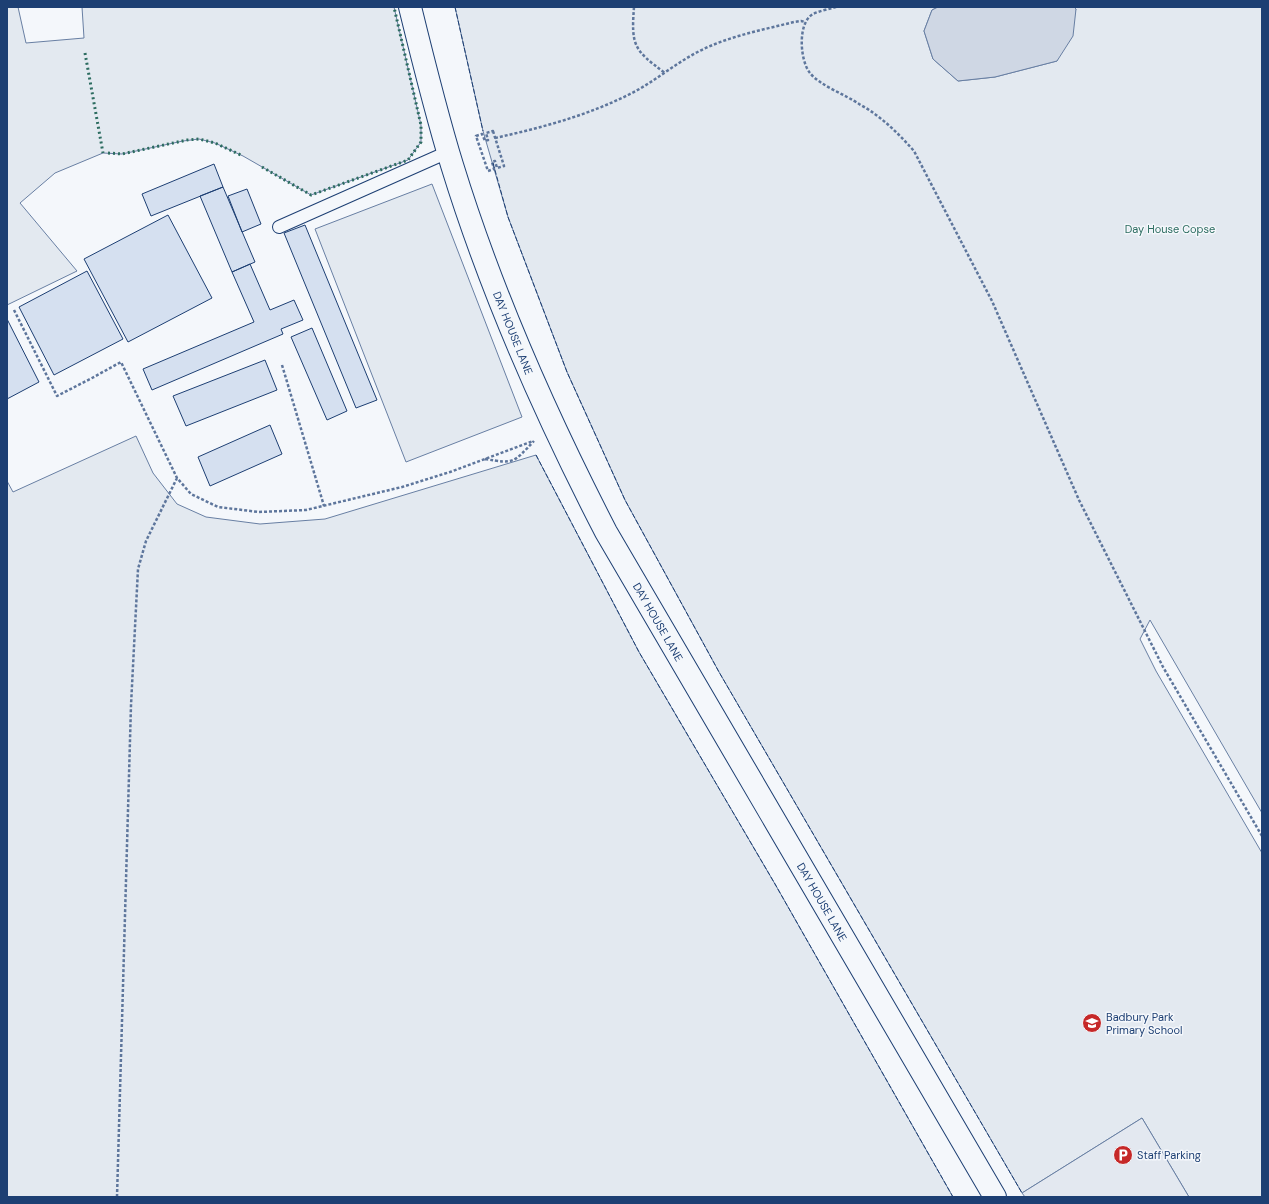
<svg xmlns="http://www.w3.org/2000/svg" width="1269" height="1204" font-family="'DM Sans',sans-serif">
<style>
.green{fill:#e3e9f0;stroke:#687fa3}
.parking{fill:#e3e8f0;stroke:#687fa3}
.water{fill:#cfd7e4;stroke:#687fa3}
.building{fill:#d5e0f0;stroke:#1d3f73}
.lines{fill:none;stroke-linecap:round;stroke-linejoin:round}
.service-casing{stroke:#1d3f73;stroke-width:14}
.minor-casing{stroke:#1d3f73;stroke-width:24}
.path{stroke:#5e769c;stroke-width:2.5;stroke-dasharray:3 2;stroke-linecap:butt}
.service{stroke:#f4f7fb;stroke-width:12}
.minor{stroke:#f4f7fb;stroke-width:22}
.hedge{stroke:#2c6c60;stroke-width:3;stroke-dasharray:2 3;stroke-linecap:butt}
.fence{stroke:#1d3f73;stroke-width:1;stroke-dasharray:5 2;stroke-linecap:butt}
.labels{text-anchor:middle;stroke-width:3;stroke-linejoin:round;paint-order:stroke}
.park-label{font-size:11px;fill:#2c6c60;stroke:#f4f7fb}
.street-label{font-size:11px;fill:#1d3f73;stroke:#f4f7fb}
.poi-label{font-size:11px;fill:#1d3f73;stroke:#f4f7fb;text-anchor:start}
</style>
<rect width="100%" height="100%" fill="#f4f7fb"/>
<path class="green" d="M7,7H18L26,43L84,38L82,7H394L421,125V142L408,160L311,195L243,156L215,143L199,139L183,141L122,154L103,153L55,173L20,203L77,271L7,305Z
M455,7H938L932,10L924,31L933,59L958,81L995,77L1057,61L1076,9L1074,7H1262V813L1150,620L1140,639L1156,671L1262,853V1197H1189L1142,1118L1022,1193L719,672L625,500L567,372L508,217L483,131Z
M432,184L522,417L406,462L315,229Z
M136,436L153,473L177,504L206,517L260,524L325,519L536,455L639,652L775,884L953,1197H7V481L13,492Z"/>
<path class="parking" d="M1142,1118L1189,1197H1025L1022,1193Z"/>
<path class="water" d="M938,7H1074L1076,9L1073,36L1057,61L995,77L958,81L933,59L924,31L932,10Z"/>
<path class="building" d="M214,164L223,187L151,216L142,194Z
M223,187L255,262L232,272L200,196Z
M247,189L261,224L242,232L228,196Z
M168,215L212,298L128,342L84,259Z
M305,225L377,400L356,408L284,233Z
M250,264L270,310L294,300L303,320L281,329L283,334L152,390L143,369L254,322L232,272Z
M87,271L123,339L54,375L19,307Z
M7,319L39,382L7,399Z
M312,328L347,411L327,420L291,337Z
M265,360L277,390L186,426L173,396Z
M270,425L282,454L210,486L198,457Z"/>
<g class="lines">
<g class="service-casing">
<path id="service" d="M279,227L448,152"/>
</g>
<g class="minor-casing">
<path id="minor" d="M410,7C423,60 436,113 452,165C491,292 545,414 606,532L995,1197"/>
</g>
<path class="path" d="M634,7C631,46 634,50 665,73
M836,7C829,9 819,11 813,14C797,23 800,61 810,73C819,85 846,95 859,104C881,116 898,133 914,151L992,301L1079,500L1163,667L1262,836
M493,131L504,166L497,168L495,161L492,162L494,169L488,171L476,136L482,134L485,141L488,140L486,133Z
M495,138C540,128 586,116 628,95C649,85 667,70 687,58C719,38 758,31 794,22L801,21L805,22
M14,310L57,396L92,378L121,362L177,478L191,494L218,507L259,512L306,510L402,487L450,472L533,441
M282,365L324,506
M485,459C515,464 513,463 534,441
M117,1197L131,705L138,569L146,541L177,478"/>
<use href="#service" class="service"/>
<use href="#minor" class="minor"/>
<path class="hedge" d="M85,53L103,153
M108,153L122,154L187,140L199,139L215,143L243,156
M262,167L311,195L408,160L421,142V125L394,7"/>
<path class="fence" d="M455,7L483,131
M493,163L508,217L567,372L625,500L719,672L1022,1193
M536,455L639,652L775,884L953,1197"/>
</g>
<defs>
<g id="school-disc" transform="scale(1)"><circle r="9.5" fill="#c62828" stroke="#f4f7fb"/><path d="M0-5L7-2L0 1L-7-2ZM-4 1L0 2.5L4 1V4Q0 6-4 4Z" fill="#fff"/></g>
<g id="parking-disc" transform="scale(1)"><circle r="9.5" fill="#c62828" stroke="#f4f7fb"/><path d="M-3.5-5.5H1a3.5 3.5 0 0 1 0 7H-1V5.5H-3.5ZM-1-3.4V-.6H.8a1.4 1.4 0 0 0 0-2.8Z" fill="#fff"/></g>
</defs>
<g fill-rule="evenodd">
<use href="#school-disc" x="1092" y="1023"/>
<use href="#parking-disc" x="1123" y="1155"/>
</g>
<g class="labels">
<g class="park-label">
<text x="1170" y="233">Day House Copse</text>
</g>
<g class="street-label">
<text transform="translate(513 333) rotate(68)" y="4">DAY HOUSE LANE</text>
<text transform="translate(658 622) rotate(60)" y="4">DAY HOUSE LANE</text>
<text transform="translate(822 902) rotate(60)" y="4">DAY HOUSE LANE</text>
</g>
<g class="poi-label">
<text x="1106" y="1021">Badbury Park<tspan x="1106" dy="13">Primary School</tspan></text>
<text x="1137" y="1159">Staff Parking</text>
</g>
</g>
<rect width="1269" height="1204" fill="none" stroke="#1d3f73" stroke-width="16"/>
</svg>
